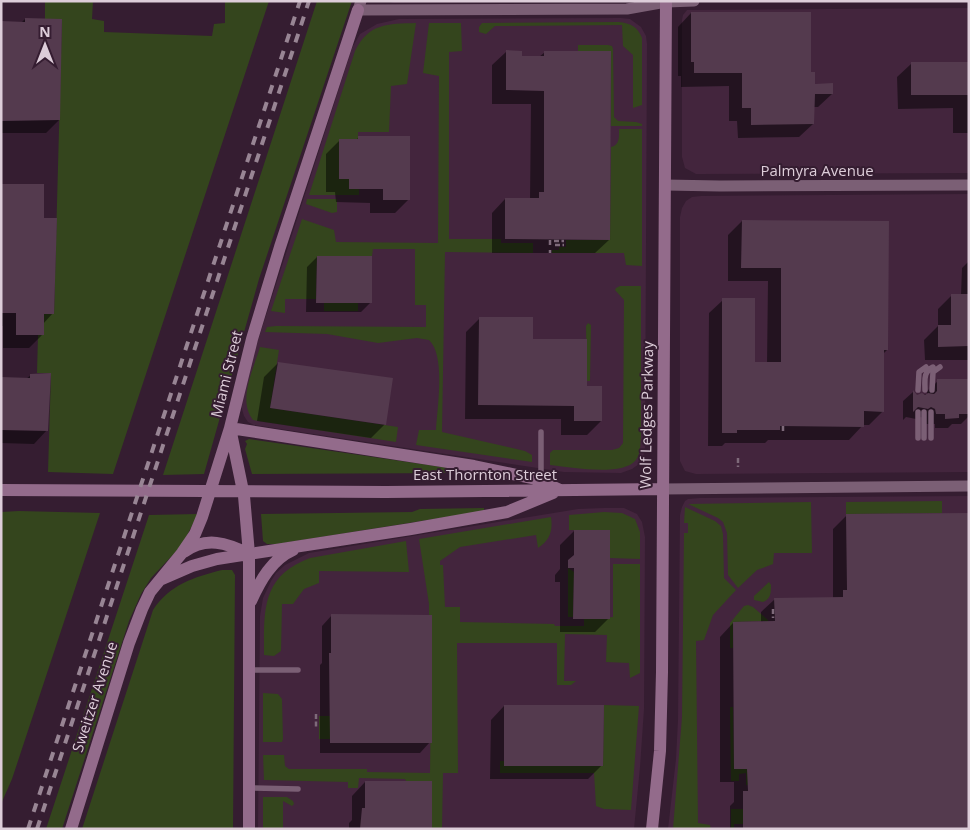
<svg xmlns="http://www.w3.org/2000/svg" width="970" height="830" font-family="'Open Sans',sans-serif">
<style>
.built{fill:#43253d}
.green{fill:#34451d}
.shadow{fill:#0007}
.building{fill:#543a4e}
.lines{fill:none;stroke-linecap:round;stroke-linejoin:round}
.path{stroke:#7e6a7a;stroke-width:2.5;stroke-dasharray:5 2.5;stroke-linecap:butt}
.lane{stroke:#7b5f75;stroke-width:5.5}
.street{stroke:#7b5f75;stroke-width:11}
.secondary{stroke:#936b8b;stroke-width:12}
.rail{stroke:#988594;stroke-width:4;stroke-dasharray:9 9;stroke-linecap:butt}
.labels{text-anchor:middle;stroke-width:4;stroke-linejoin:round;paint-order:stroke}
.street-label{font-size:15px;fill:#ddcdd9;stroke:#351d31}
</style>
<rect width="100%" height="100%" fill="#351d31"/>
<path class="built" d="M387,1H624L394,3Z
M969,8V173L696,174L685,168L682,157V20L683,15L687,10Z
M621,18L630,19L641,27L646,36L647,44L645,448L643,457L639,464L632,469L621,473L564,472L254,425L248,422L244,416L241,406L242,390L352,48L360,34L377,24L399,19Z
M969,194V472L696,474L685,471L680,461V217L682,208L686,201L692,197L701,196Z
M969,496V829H668L676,759L678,720L680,515L682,507L685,501L688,499L700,498Z
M604,508H624L637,514L642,522L645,537L644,709L640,767L634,829H258L260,616L263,598L271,581L276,573L285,565L309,553L578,509Z"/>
<path class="green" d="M45,1H93L92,19L104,21V32L212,36L214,24L225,23V1H269L113,474L48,472L51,373H37L38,335H44V314H54L62,19H45Z
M317,1H352L259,279L204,474L163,475Z
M619,22C630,23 638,27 642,38V105L633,108V55L623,46L622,25L495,26L486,34L479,32V27L482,23Z
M416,23L407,84L391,86L389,132H358V139H339V179H349V188L359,189V195H309L355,51C369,23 387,24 416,23Z
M429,23H461L462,51L449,52V239H501V243H533V253L445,252L442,432L525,451L532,455V462L416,445L419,430H436C437,408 446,356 429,340L417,338L378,343L327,334L265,332L267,327L276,326L426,327V305H415V249H373L372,256H317L316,299H285V313L271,311L302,219L334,230L336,242L438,243L439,76L423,73Z
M578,45H608L612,46L613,49L614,117L618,121L636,122L642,124V126H611V51H578Z
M619,129H642V266L626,265L624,253H552V250H559V247H566V240H610L611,147C620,145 619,137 619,129Z
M307,199H337V212L332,213L306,204Z
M620,286H641V437C640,445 641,453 636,460C623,477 569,467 550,465V453L553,450H612L619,448L623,443L624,300L615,290L616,288Z
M324,303H358V311H324Z
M588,323L591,325L590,381H587L586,326Z
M260,347L279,350L270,408L398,427L396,442L253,420C237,400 254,368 260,347Z
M249,439L456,469L455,473L252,474L245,449L247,444L245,441Z
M942,501V513L846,514V502Z
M811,502L812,553H774L773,564L757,570L738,588L728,575L727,533L723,522L718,518L688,504Z
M685,507L715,521L721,526L723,534L724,578L736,590L713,615L704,640L696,641L698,823L710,825L711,829H673L682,717L684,533H688V523H684Z
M484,508V511L277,544H267L263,541L261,514L412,512L420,509Z
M19,511L100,513L12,779L1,804V512Z
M604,512L622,513L635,519L640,532V559L610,558V531L569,530V515Z
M198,514L182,545L151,578L141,594L129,621L62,829H46L149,515Z
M551,517C553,531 550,540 538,548L536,535L460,547L440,561V565H443L445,607H460V622L554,624L555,626H584V619L613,617V564H640V673L630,678L629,663L606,662L607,635L565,634L564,681H576L571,685H557V643H457L458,773H443L442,829H431L405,779L359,778L358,788H348V782L264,780L263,755H284L285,766L289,769H367V772L430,773L432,615H429V604L419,539Z
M406,541L409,572L319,571V583L304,589L293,604H282L281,651L274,656L264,655C264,611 261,576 310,558Z
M568,568L574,572L573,617H568Z
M222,570H232L235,575L233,829H82L153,610C169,585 194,577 222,570Z
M769,582L771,585C771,592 771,599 763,602L754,600V596Z
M748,605L753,607L768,620V628L765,621L733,622V648H730V623L744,606Z
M263,693L278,694L282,699L283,739L282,742H263Z
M604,705L639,706L631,810L604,809L596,806L594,773H500V761H504V766H603Z
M730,707H733L734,769H756L750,785H746V773L739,774V781H731Z
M319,716H330V739H319Z
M263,797H287L293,801L294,804L292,806L283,801V829H263Z
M731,809H748L751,824H734V829H731Z"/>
<path class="shadow" d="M691,13L809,73L813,85L832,94L818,107H813V124L799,137L738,138L737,121H729V86L681,87V76H678V27Z
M25,19L59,120L46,133H1V22L21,23Z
M506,52L521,57H539L545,52L609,240L595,253H492V213L505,199H530L531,104H492V65Z
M969,63V133H953V108L898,109L897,77L911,64Z
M359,137L409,199L395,213H370V203L336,202L335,192H326V154L340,140H356Z
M1,185L43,220L53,313L43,324L42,335L29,348H3V326H1Z
M742,221L887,350L883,354V411L869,425H863L849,440H768L765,443H725L722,446H708L709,313L723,300L753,363H767L768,281H728V235Z
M317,257L371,302L361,312H306L307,267Z
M969,261V360H925L924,340L938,326V309L952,295H961L962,268Z
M480,318L531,340L585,387L601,421L587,435H561V419H465L466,332Z
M278,363L385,424L371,438L257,421L264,377Z
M31,375L47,430L34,444L1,443V378L26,379Z
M969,380V416L961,424H952L948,428H935V424H926L925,419L921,417L916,419L906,417L903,420V401L913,392L917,396L927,394V391L938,381Z
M847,515L969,829H730V806L734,802V782H720V637L733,623H761V612L775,599H833V529Z
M574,531L609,618L595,632H560V582H555V575L560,569V545Z
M332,615L430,742L420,753H320V665L322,663V626Z
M504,706L602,765L588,779H490L491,720Z
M365,782L430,829H349V823L352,820V796Z"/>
<path class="building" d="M691,12H811V72H815V84L833,83V94H815L814,124L751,125V108H742V73H694V62H691Z
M25,18L62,19L60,120L1,121V21L25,22Z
M506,50L522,51V56H544V51H611L610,240L505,239V198H539V192H544V91L506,90Z
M911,62H969V95H911Z
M358,136H410V200H383V189H349V179H339V139H358Z
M1,184H44V218H57L54,314H44V335H16V313H1Z
M742,220L889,221L888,350H884V412L864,411V427L780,426V430H737V433H722V298H755V362H781V268H741Z
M317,256H372V303H316Z
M951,294H969V346L938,347V325H951Z
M479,317H533V339H587V386H602V421H574V406L478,405Z
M278,362L393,378L386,425L270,408Z
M51,373L48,431L1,430V377L30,378V374Z
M937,379H969V414H959V418L945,419V414H936L935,409L931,407L928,409L918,407L913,412V390L917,395L922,393L925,395L928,393L934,394L937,391Z
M969,513V829H743V791H748L747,769H734L733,622L775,621L774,598L843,597V590H847L846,514Z
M574,530H610V619H573L574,568H568V560L574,555Z
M331,614L432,615V743H330L329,653H331Z
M504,705H604L603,766H504Z
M365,781H432V829H360L362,808H365Z"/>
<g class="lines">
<path class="path" d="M550,240V246
M554,241H564
M555,245H564
M550,250V253
M783,426V432
M738,458V467
M773,609V618
M316,714V727"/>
<path class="lane" d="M918,390L919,372L926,367
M925,390C925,380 923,372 933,367
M932,390L933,372L940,367
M918,412V438
M924,412V438
M931,412V438
M541,480V432
M249,670H298
M249,788L298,789"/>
<path class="street" d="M361,1L358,10L627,9L666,2L694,1
M665,185L720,186L969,185
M663,489L969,486"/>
<path class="secondary" d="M1,490L386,492L663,489
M184,552C206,536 227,543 249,554
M162,579L192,566L217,559L411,529L507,512L553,493
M251,601C260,581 272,559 293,550
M71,829L129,643L142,609L150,592L182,553L195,534L202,517L230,428L474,466L536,479L560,490
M249,829V554L244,496L230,428L252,339L280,247L358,10
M652,829L660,751L662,672L666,1"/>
<path class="rail" d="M28,829L300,1
M37,829L309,1"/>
</g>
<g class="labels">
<g class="street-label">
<text x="817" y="176">Palmyra Avenue</text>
<text transform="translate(227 374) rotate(-76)" y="5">Miami Street</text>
<text transform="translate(647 415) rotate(-89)" y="5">Wolf Ledges Parkway</text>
<text x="485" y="480">East Thornton Street</text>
<text transform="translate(95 697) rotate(-72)" y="5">Sweitzer Avenue</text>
</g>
</g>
<rect width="970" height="830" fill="none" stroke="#ddcdd9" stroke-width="5"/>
<g transform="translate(45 45)" stroke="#351d31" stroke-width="4" paint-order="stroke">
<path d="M0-4L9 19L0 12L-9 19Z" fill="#ddcdd9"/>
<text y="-8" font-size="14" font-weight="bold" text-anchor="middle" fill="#ddcdd9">N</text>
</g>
</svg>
